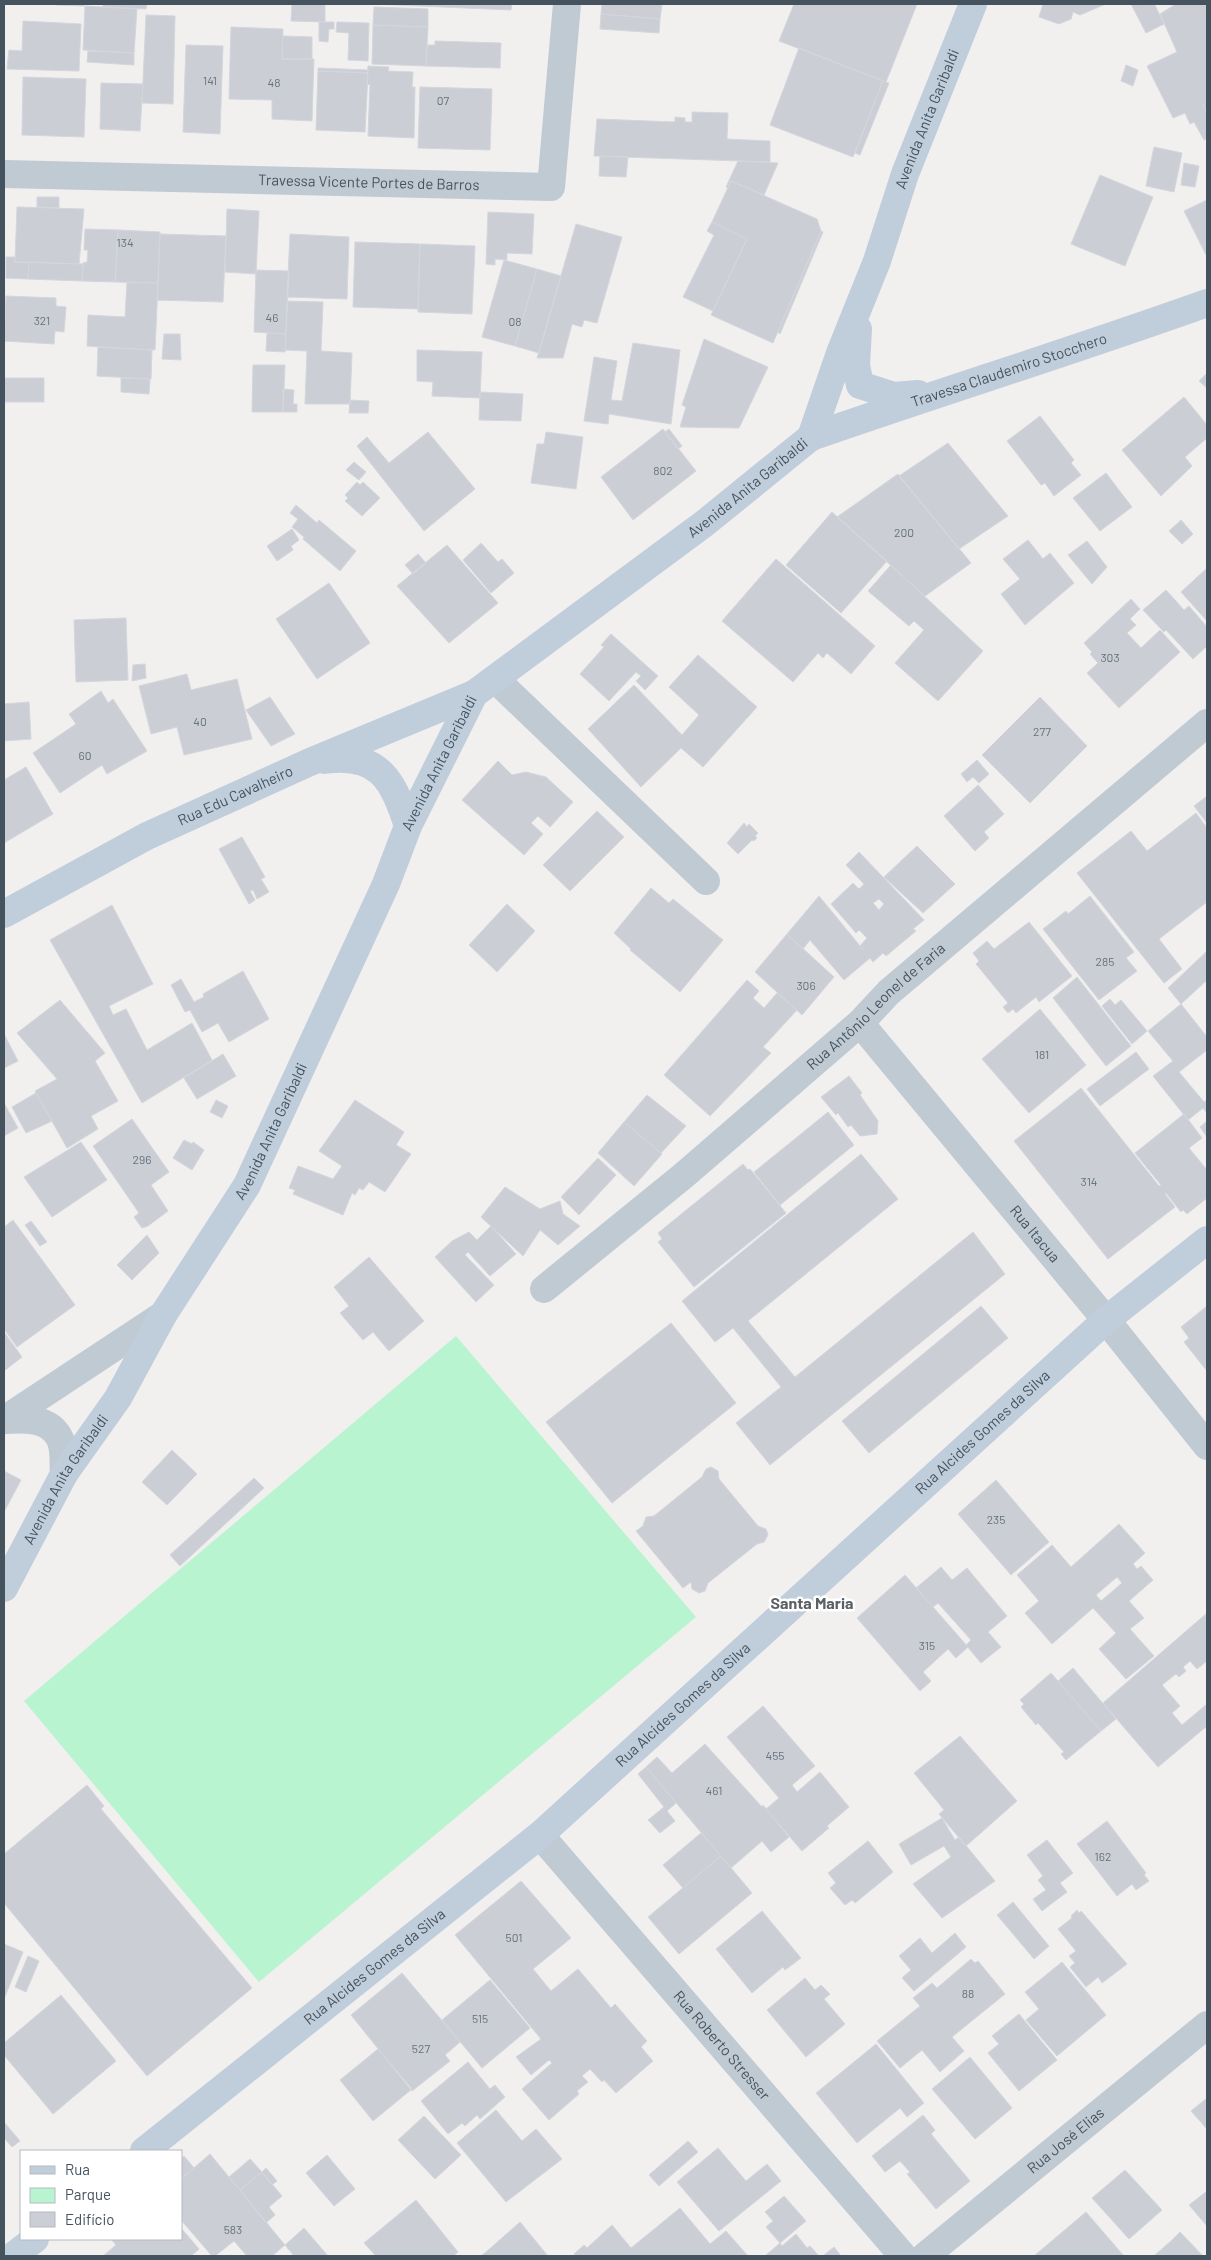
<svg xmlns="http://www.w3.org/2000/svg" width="1211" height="2260" font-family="Barlow,sans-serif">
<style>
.green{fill:#b9f4d0}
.building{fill:#cbced5;stroke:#d3d6dc;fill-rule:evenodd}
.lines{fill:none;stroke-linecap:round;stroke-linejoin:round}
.street{stroke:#bfcad3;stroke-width:28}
.secondary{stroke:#c0cddb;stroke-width:28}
.labels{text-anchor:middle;stroke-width:5;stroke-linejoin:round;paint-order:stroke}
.number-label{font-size:12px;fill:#66727c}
.street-label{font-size:15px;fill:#45535f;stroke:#fff}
.neighbourhood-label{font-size:16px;font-weight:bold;fill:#5b6065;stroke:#fff}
</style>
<rect width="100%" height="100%" fill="#f2efef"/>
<path class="green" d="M456,1336L696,1617L259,1982L24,1701Z"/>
<path class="building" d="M56,4H84V6L56,5Z
M103,4H147L146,9L103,7Z
M292,4H325V22L291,21Z
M373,4H512L511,10Z
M602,4H662L660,19L601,14Z
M794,4H917L886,82L779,41Z
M1043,4H1106L1080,15L1073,12L1071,19L1059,24L1039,17Z
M1131,4L1155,5L1164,24L1146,33Z
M1176,4H1207V113L1203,104L1207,113V138L1204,140L1194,122L1190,124L1185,113L1173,118L1147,66L1177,52L1160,14Z
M85,6L137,9L134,53L83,50Z
M374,7L428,9V27L373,25Z
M601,14L660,19L659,33L600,29Z
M146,15L175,16L173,104L142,103Z
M23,21L81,24L79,71L7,69L9,50L22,51Z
M319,22H334V29H329L328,42L319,41Z
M337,22L369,23L368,61L348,60L349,33L336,32Z
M373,25L428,27L426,66L372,64Z
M231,27L283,29L282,59H314L312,121L272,119V100L229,99Z
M283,36L312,37V59H282Z
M435,41L501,43L500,68L426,66L427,45H435Z
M186,45L223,46L220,134L183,132Z
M799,48L883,81L853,157L770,125Z
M88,51L134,53V65L87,62Z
M1126,65L1138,70L1133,86L1121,81Z
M368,66L389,67L388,71L413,72L412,87H415L414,138L368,136L370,84L367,85Z
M318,68L368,70V73L318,71Z
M318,71L368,73L365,132L316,130Z
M23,77L86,79L84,137L22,135Z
M883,81L889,83L860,155L855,153Z
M101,83L143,84L140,131L100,129Z
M420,87L492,89L490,150L418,148Z
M692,112L728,113L727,139L770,141V162L594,156L597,119L675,122V117L685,118V122H692Z
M1154,147L1182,153L1174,192L1146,186Z
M600,156L628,157L626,177L599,176Z
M738,161L778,163L764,195L731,181L728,188L726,187Z
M1184,163L1199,166L1195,187L1181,185Z
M1100,175L1153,197L1125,266L1071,244Z
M731,181L817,219L821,231L773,343L711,315L747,239L712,222Z
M37,197H59V208L37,207Z
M1207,200V257L1184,211Z
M17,207L84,209L79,264L15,262Z
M227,209L259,211L256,274L225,272Z
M488,212L534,214L532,254L507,253V260L495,259V265L486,264Z
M712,222L747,239L713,311L683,297L714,235L707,231Z
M576,224L622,237L597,323L584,320L582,327L572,324L563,358H537Z
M85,229L118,230L115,282L82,281L83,263L87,262L88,250H84Z
M118,230L160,232L158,283L115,282Z
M821,231L823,232L780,334L778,332Z
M160,234L226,236L223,302L157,300Z
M290,234L349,237L347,299L287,297Z
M355,242L420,244L418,309L353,307Z
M420,244L475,246L472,314L418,312Z
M6,257H15V262H29L28,279L6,278Z
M504,260L537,269L515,346L482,337Z
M29,262L83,264L82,281L28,279Z
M537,269L561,276L539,353L515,346Z
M256,270L289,271L286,334L254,332Z
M127,282L158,283L155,350L87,346L88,315L125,317Z
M6,296L56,298V306L66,307L64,332L55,331L54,344L4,341Z
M287,301L323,302L321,351L352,353L350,404H305L307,351L285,350Z
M267,333L286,334L285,352L266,351Z
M164,334H180L181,360L162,359Z
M704,339L768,367L739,428L680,427L686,407L682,405Z
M633,343L680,350L671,424L609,414L608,424L584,421L594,357L617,361L611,400L622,401Z
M98,347L152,350L151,379L97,376Z
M417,350L482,352L480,398L432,396L433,382L417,381Z
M253,365H285L283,412H252Z
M1207,373V388L1199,381Z
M4,378H44V402H4Z
M121,378L150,379L149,394L121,392Z
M283,389L294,390L293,404H297V412H283Z
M480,392L523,394L521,421L479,420Z
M1184,397L1207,425V438L1185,457L1192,466L1161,496L1122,450Z
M350,400L369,401L368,413H349Z
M1040,416L1074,460L1071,463L1081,475L1054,496L1045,483L1041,485L1007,441Z
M663,429L696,471L633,520L601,477Z
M669,429L682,446L678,449L665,432Z
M428,432L475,489L424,531L357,446L367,437L389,463Z
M546,432L583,437L576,489L531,483L537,444H544Z
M948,443L1008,516L959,549L899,476Z
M354,462L366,472L359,480L346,470Z
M1106,473L1132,507L1100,531L1073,498Z
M898,474L971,563L925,596L837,517Z
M357,482L360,485L363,482L380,498L362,516L345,501L348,498L345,495Z
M296,505L317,523L319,520L356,551L340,571L303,539L304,537L292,527L298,519L290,513Z
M832,512L887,561L841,613L786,565Z
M1181,520L1193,534L1182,544L1169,531Z
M292,529L299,540L291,546L293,550L277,561L267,546Z
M1028,540L1043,559L1050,553L1074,583L1025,625L1001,594L1020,579L1003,559Z
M1087,541L1107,567L1092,584L1068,555Z
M481,543L498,562L502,559L514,573L491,593L463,560Z
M447,545L498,603L449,643L397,586Z
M418,554L426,563L413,574L405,565Z
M776,559L875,646L851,674L827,653L823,658L818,653L793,682L722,621Z
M891,565L983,651L938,701L895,663L924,630L914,621L909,626L868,591Z
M1207,568V621L1181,592Z
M329,583L370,643L317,679L276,619Z
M1166,590L1184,610L1189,606L1207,627V646L1193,659L1166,630L1164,632L1143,610Z
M1131,599L1140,609L1130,619L1136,625L1127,633L1141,648L1160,630L1180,652L1119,708L1087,673L1098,663L1090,654L1092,652L1084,643Z
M126,618L128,680L76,682L74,620Z
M611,634L658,676L645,690L636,681L641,676L636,672L609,701L580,674L604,647L601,645Z
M698,655L757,707L703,767L681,748L641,787L588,729L634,685L682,735L699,715L669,687Z
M145,664L146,678L132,681L133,665Z
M187,674L191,690L237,679L252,739L184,755L177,727L151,734L139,686Z
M101,691L108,703L113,699L147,751L107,774L102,765L60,793L33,753L76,724L69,714Z
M270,697L295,734L271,746L246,710Z
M1040,697L1087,746L1030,803L982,755Z
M29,702L31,739L4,741V704Z
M977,760L989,774L979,783L973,777L967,782L961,774Z
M498,761L512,775L526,772L546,777L573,802L550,827L538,816L531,823L543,834L524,855L462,800Z
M26,767L53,814L4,843V780Z
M978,785L1004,814L984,832L989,838L975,851L944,816Z
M1207,796V823L1194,806Z
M597,811L624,837L570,891L543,865Z
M1196,813L1207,828V902L1159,939L1182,969L1164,983L1077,873L1131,831L1147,851Z
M744,823L747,827L749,824L758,833L755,836L757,838L754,841L752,840L738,854L727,843Z
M242,837L265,877L261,879L269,892L257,899L253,890L250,891L255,900L249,904L219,849Z
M917,846L955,884L923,913L884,877Z
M859,852L924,920L913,929L916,931L886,956L883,953L873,962L870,958L844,980L810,940L803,949L787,934L819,896L865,952L860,946L867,938L859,930L856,933L831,904L853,883L859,889L864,884L846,865Z
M651,888L669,903L673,899L723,940L680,992L630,950L631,949L614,933Z
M1090,896L1134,952L1126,958L1137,971L1099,1000L1043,929L1066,911L1068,914Z
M879,899L884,904L879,910L873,903Z
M507,904L535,931L497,972L469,945Z
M112,905L153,984L109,1006L113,1015L126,1009L147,1050L192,1023L212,1060L142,1103L50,940Z
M1029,922L1072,976L1039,1002L1036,997L1016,1013L1013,1009L1008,1013L1003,1007L1008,1003L976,964L979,961L973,953L987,941L994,949Z
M787,934L834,977L802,1015L755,972Z
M1207,951V980L1181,1004L1168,988Z
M243,971L269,1019L229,1042L218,1023L202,1032L190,1010L185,1012L171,985L181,979L194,1002L204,997L203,994Z
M1077,977L1131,1046L1106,1066L1053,998Z
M747,980L759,991L753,998L764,1008L777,993L797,1010L763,1047L771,1053L710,1116L664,1075Z
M1110,999L1115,1005L1121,1000L1147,1031L1132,1044L1102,1006Z
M60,1000L105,1053L95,1061L118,1101L91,1116L98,1129L67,1148L35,1091L57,1079L17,1033Z
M1181,1004L1207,1037V1050L1179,1072L1204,1102L1207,1100V1113L1203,1108L1188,1120L1153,1076L1173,1061L1148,1031Z
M1040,1009L1086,1065L1029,1113L982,1059Z
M4,1034L18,1061L4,1068Z
M1136,1052L1149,1069L1100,1106L1087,1089Z
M223,1054L236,1076L197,1099L184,1078Z
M849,1076L862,1093L860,1095L878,1121L877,1134L860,1136L851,1125L848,1127L838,1113L836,1115L821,1097Z
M1081,1088L1159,1186L1161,1185L1135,1153L1184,1114L1202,1138L1189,1148L1207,1170V1198L1187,1214L1183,1210L1181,1212L1166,1193L1165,1194L1175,1207L1108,1259L1014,1141Z
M36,1093L52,1121L26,1133L12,1107Z
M647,1095L686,1126L661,1153L624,1122Z
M216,1100L228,1106L222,1118L210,1112Z
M355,1100L404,1132L396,1145L411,1154L385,1192L369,1182L363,1190L359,1188L355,1195L352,1193L343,1215L293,1194L295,1190L289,1188L298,1166L333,1179L342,1166L319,1151Z
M4,1103L18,1128L4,1136Z
M828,1112L854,1145L780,1205L754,1172Z
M132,1119L169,1172L151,1185L168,1211L148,1226L142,1228L134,1217L139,1213L93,1146Z
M1207,1121V1137L1200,1127Z
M624,1122L662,1154L634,1186L598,1153Z
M184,1140L192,1144L193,1142L204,1150L192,1170L173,1158Z
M81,1142L107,1180L52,1217L24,1177Z
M861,1154L898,1199L748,1321L795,1377L973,1232L1005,1274L770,1465L736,1423L781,1387L733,1328L715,1342L682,1301Z
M598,1158L616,1175L579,1215L561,1197Z
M743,1164L748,1170L750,1169L786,1213L694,1287L658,1242L662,1239L658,1233Z
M505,1187L540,1209L560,1201L563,1214L580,1226L558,1245L540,1230L523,1256L481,1217Z
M13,1220L75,1305L17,1347L4,1329V1227Z
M31,1221L47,1242L40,1246L25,1225Z
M491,1226L516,1254L490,1276L468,1252L465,1255L494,1285L476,1302L435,1257L452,1241L469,1232L477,1240Z
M147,1235L159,1253L132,1280L117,1265Z
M369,1257L424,1321L389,1351L373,1332L363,1340L340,1313L349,1306L334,1287Z
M981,1306L1008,1338L869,1453L842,1421Z
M1207,1306V1371L1184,1342L1189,1338L1181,1327Z
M671,1323L736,1403L612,1503L546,1422Z
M4,1332L22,1357L4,1371Z
M172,1450L197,1474L167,1505L142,1482Z
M711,1467L718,1471L719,1479L758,1526L766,1529L768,1535L764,1542L757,1544L708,1583L705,1591L699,1593L692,1589L691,1582L683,1588L636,1531L643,1526L646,1517L654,1516L702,1477L706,1469Z
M4,1471L21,1480L4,1512Z
M254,1478L264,1488L180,1566L170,1555Z
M996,1480L1049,1542L1011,1575L958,1514Z
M1119,1524L1145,1553L1133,1564L1137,1569L1141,1566L1153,1580L1129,1601L1144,1618L1130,1629L1154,1656L1126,1679L1099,1649L1116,1633L1093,1608L1052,1644L1025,1613L1039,1601L1017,1575L1052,1545L1071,1567ZM1117,1577L1122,1583L1101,1601L1096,1595Z
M941,1567L952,1580L967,1568L1007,1616L988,1632L1001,1647L981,1663L966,1645L971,1640L938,1603L933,1607L916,1588Z
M905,1575L968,1647L956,1658L948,1649L923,1672L931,1681L920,1691L857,1618Z
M1207,1613V1661L1197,1669L1190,1661L1183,1667L1186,1671L1179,1677L1176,1674L1162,1685L1180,1706L1172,1713L1182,1725L1207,1704V1726L1158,1767L1103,1703Z
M1073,1668L1116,1719L1101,1731L1058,1681Z
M1051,1673L1101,1731L1066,1760L1061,1754L1064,1752L1038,1723L1036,1725L1021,1707L1024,1704L1020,1700Z
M763,1706L815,1766L792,1785L797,1792L820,1772L849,1807L827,1826L829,1828L802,1851L766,1809L779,1798L727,1737Z
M960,1736L1017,1801L966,1846L939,1814L944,1810L914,1773Z
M705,1744L762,1807L763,1805L789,1837L771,1852L762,1841L731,1868L646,1767L657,1757L672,1773Z
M646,1767L676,1803L667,1811L675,1821L660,1833L648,1820L664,1807L638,1774Z
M87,1785L104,1806L101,1809L252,1988L147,2076L4,1903V1854Z
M942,1818L955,1840L959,1837L995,1881L942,1918L913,1884L951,1857L944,1846L911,1865L899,1844Z
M1107,1821L1146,1873L1144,1875L1149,1881L1136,1890L1132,1884L1117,1896L1077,1844Z
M701,1833L721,1856L683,1888L663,1865Z
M1047,1840L1073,1873L1060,1883L1067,1892L1042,1911L1033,1899L1046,1890L1038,1880L1043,1876L1027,1855Z
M868,1841L893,1872L855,1903L852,1900L845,1905L830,1888L836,1883L828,1873Z
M721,1856L752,1893L679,1954L648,1917Z
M521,1881L571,1938L533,1969L551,1991L578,1969L611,2008L615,2004L647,2041L641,2047L653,2061L616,2093L604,2080L602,2082L590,2069L582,2076L588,2082L577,2091L579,2094L549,2120L522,2089L552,2063L549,2060L531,2075L516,2057L541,2039L455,1935Z
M1013,1902L1049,1946L1034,1959L997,1915Z
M1077,1910L1079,1913L1081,1911L1127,1964L1102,1983L1098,1977L1086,1987L1070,1967L1075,1963L1069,1956L1076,1951L1058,1929L1072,1918L1071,1916Z
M762,1911L801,1958L785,1970L783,1967L752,1993L716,1949Z
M955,1933L966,1947L914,1991L902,1978L911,1970L899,1956L920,1938L932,1953Z
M4,1944L23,1952L4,1999Z
M28,1956L39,1961L26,1992L15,1987Z
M971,1959L975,1963L978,1961L1005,1994L952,2037L964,2051L940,2072L922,2050L900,2068L877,2041L920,2006L913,1998L932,1983L937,1988Z
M1062,1962L1106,2015L1057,2056L1026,2020L1039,2009L1025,1992Z
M402,1973L460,2042L445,2055L450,2061L412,2091L351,2015Z
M805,1978L815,1990L821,1985L830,1994L824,1999L845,2024L806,2057L767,2010Z
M490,1980L530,2028L482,2068L442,2020Z
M61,1995L116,2061L53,2114L4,2055V2043Z
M1019,2014L1057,2060L1019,2091L988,2053L999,2044L992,2036Z
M876,2044L924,2103L907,2117L900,2108L857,2143L816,2093Z
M378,2049L412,2089L373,2121L340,2080Z
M970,2057L1012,2108L975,2139L932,2089Z
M468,2062L490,2089L495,2085L505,2097L480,2119L477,2115L465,2126L462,2123L448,2134L421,2101Z
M1207,2098V2129L1191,2111Z
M496,2110L522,2141L536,2129L562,2159L506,2202L457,2143Z
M923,2115L935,2130L931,2134L970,2181L936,2209L907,2174L910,2172L900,2161L885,2172L872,2156Z
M424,2116L461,2155L435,2179L398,2140Z
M4,2122L20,2141L12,2147L4,2138Z
M688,2141L698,2152L659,2186L649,2175Z
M718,2148L746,2181L767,2164L781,2181L719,2231L677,2182Z
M210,2154L285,2245L272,2256H247L234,2241L215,2256H212L181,2220V2179Z
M327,2155L355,2189L334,2206L306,2173Z
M184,2156L194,2168L181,2179V2159Z
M250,2159L262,2172L240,2190L229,2177Z
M266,2168L277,2181L272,2185L262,2172Z
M1125,2170L1162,2210L1129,2239L1092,2198Z
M262,2172L282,2196L269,2207L275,2215L266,2223L240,2190Z
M1207,2191V2226L1189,2205Z
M784,2196L806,2221L780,2243L766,2227L773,2221L765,2212Z
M416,2200L458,2252L453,2256H376L364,2243Z
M680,2208L710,2244L726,2231L748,2256H577L574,2254L584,2245L587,2248L612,2225L631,2248Z
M1086,2212L1123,2255L1121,2256H1034Z
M520,2222L548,2256H481L486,2252Z
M181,2228L199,2249L191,2256H103L116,2245L111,2239H181Z
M304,2228L328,2256H294L285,2245Z
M1180,2232L1203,2256L1155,2255L1171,2241Z
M796,2234L807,2248L810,2246L819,2256H765L780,2243L782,2246Z
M834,2247L841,2256H823Z"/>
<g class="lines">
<g class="street">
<path id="s1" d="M4,174L551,187L567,4"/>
<path d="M495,679L706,881"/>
<path id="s2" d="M860,1023L1106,1320L1207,1446"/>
<path id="s3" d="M544,1289L683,1176L860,1023L889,992L1207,723"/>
<path d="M4,1420L163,1315"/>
<path d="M4,1420C24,1419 50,1417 60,1439C65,1449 63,1463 64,1474"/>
<path id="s4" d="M540,1835L903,2256"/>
<path id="s5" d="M925,2256L1207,2025"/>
</g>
<g class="secondary">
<path d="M858,329L856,365L860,385L894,396L918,394"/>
<path id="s6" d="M811,437C943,391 1076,350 1207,303"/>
<path d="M324,760C379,752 393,780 408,826"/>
<path id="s7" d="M4,914L147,836L310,762L474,694"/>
<path id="s8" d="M4,1588L64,1474L118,1398L163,1315L247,1185L386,884L408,826L474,694L705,523L811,437L840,353L877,261L905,174L973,4"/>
<path id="s9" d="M144,2151L540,1835L1106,1320L1207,1240"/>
<path d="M13,2256L35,2239"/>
</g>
</g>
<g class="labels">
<g class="number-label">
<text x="210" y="85">141</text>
<text x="274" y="87">48</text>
<text x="443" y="105">07</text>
<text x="125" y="247">134</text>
<text x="272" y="322">46</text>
<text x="42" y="325">321</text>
<text x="515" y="326">08</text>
<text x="663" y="475">802</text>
<text x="904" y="537">200</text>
<text x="1110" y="662">303</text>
<text x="200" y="726">40</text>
<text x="1042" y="736">277</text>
<text x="85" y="760">60</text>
<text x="1105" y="966">285</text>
<text x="806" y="990">306</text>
<text x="1042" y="1059">181</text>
<text x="142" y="1164">296</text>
<text x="1089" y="1186">314</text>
<text x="996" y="1524">235</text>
<text x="927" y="1650">315</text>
<text x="775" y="1760">455</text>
<text x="714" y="1795">461</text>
<text x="1103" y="1861">162</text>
<text x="514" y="1942">501</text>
<text x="968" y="1998">88</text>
<text x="480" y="2023">515</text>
<text x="421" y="2053">527</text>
<text x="233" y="2234">583</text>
</g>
<g class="street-label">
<text dy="5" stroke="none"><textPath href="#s8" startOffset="1775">Avenida Anita Garibaldi</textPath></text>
<text dy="5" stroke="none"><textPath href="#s1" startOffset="365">Travessa Vicente Portes de Barros</textPath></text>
<text dy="5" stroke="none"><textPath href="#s6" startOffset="209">Travessa Claudemiro Stocchero</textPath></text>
<text dy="5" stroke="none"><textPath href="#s8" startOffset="1355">Avenida Anita Garibaldi</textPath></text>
<text dy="5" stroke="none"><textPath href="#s8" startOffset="935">Avenida Anita Garibaldi</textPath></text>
<text dy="5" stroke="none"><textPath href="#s7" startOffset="260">Rua Edu Cavalheiro</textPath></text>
<text dy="5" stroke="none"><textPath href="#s3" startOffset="436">Rua Antônio Leonel de Faria</textPath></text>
<text dy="5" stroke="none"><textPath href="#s8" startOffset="530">Avenida Anita Garibaldi</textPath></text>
<text dy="5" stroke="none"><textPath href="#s2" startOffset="274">Rua Itacua</textPath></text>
<text dy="5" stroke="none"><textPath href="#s9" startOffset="1105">Rua Alcides Gomes da Silva</textPath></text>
<text dy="5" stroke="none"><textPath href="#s8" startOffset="125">Avenida Anita Garibaldi</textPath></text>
<text dy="5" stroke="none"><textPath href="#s9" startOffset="700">Rua Alcides Gomes da Silva</textPath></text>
<text dy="5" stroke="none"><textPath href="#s9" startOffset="295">Rua Alcides Gomes da Silva</textPath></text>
<text dy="5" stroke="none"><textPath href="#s4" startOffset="278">Rua Roberto Stresser</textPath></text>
<text dy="5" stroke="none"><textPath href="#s5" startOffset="182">Rua José Elias</textPath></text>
</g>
<g class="neighbourhood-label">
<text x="812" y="1609">Santa Maria</text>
</g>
</g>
<rect width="1211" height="2260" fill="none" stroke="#45535f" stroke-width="10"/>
<rect x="20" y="2150" width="162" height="90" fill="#ffffff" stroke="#b5babf"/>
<rect x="30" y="2166" width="25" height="8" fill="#c0cddb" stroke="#b5babf"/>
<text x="65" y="2175" font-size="15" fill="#45535f">Rua</text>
<rect x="30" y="2188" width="25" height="15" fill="#b9f4d0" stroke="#b5babf"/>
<text x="65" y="2200" font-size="15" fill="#45535f">Parque</text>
<rect x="30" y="2212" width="25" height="15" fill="#cbced5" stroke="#b5babf"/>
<text x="65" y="2225" font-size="15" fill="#45535f">Edifício</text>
</svg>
